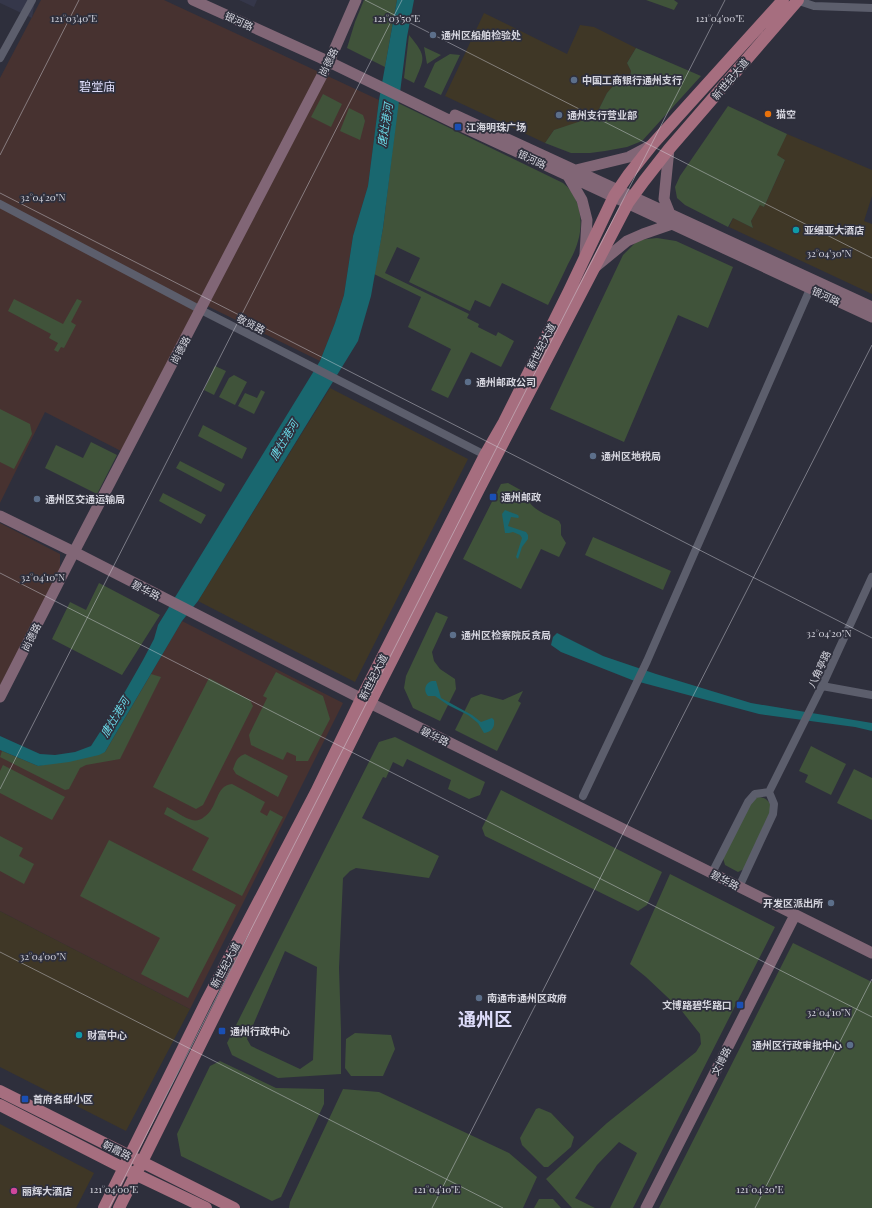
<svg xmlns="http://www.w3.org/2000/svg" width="872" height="1208" font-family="'Playfair Display','Noto Sans SC',serif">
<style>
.commercial{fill:#3f3726}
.industrial{fill:#473230}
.built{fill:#35374a}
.green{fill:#40533a;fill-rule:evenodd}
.water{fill:#19676f}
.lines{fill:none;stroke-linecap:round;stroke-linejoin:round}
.street{stroke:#5c5e6c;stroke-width:8}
.secondary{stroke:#816676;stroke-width:11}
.primary{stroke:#a66e7f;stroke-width:12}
.ticks{fill:none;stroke:#d6d6df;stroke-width:1;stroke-opacity:0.45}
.service-dot{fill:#5c6f8a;stroke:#2e2f3c;stroke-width:1.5}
.food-dot{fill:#e8710a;stroke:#2e2f3c;stroke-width:1.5}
.transit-dot{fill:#1a4fb4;stroke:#2e2f3c;stroke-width:1.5}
.culture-dot{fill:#0f9aa8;stroke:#2e2f3c;stroke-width:1.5}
.hotel-dot{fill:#d1479c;stroke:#2e2f3c;stroke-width:1.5}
.labels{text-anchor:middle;stroke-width:3.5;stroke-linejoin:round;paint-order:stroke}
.street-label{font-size:10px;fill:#d6d6df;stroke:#2e2f3c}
.poi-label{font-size:10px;font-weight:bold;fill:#d6d6df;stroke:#2e2f3c;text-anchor:start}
.water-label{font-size:11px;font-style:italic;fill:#69d7e5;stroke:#2e2f3c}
.quarter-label{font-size:12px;fill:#deddfb;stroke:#2e2f3c}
.town-label{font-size:18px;font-weight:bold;fill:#deddfb;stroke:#2e2f3c}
.ticks-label{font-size:10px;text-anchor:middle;fill:#d6d6df;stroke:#2e2f3c;stroke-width:3.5;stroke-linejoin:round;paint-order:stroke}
</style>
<rect width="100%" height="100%" fill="#2e2f3c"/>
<path class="commercial" d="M484,13L567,54L580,25L594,27L636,48L627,63L631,71L630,79L622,85L607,93L597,113L590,119L554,130L545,143L445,96Z
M787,134L872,170V196L864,221L872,224V294L729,227L733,218L753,228L751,221L760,204L764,207L785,160L776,155Z
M330,388L468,459L355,682L198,601Z
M0,911L190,1009L126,1131L0,1067Z
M0,1124L94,1173L76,1208H0Z"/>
<path class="industrial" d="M41,0H164L379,100L368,186L353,236L344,295L335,323L320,361L199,302L121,451L45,412L0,503V78Z
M0,523L60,554V569L0,686Z
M182,621L343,703L190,1009L0,911V750L38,766L105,752Z"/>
<path class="built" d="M0,0H35L32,18L0,3Z
M239,0H257L254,7Z"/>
<path class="green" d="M364,0H397L385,67L347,48L355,22Z
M646,0H674L678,3L674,10Z
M409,35C427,57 425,57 414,83L404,78Z
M424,47L441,55L427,64Z
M636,48L701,76L642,141L627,147L605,151L590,153H571L545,143L554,130L590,118L597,113L607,93L613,86L622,85L630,79L631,71L627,63Z
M450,54L460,55L441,95L424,87L435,63Z
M323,94L342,104L331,127L311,117Z
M398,103L563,183C580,196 584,221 578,241C576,249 572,257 568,264C562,277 555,291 548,305L502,283L490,307L475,300L470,311L409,282L420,258L397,247L385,273L469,314L467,318L479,324L478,327L496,336L498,332L514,341L501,367L471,352L448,398L431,390L451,349L408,327L421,297L374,274L383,228Z
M728,106L787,134L777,155L785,160L764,207L760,205L751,221L753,228L733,218L728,227L685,205L677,198L675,187L680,176Z
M349,108L363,115L365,121L360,140L340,131Z
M657,238L676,241L733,267L708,328L678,315L624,442L550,409L623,255L638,240Z
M14,299L63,324L77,299L82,301L71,322L76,325L64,348L61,347L58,352L54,350L58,343L49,338L51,334L8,311Z
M215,366L226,371L214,395L204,390Z
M234,375L247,382L235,405L219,397L229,378Z
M261,390L265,392L254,414L238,406L245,393L257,398Z
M0,409L30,424L32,434L14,469L0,462Z
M203,425L247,448L242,459L198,436Z
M91,442L117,455L97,494L45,468L56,445L83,458Z
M180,461L225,484L221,492L176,468Z
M508,483L526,493C528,509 546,514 559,521L561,525V535L566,543L559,557L541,549L521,589L463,559L501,484Z
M163,493L206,515L201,524L159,501Z
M593,537L671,571L663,590L585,555Z
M99,583L160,615L122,675L52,639L70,602L86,610Z
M436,612L448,617L432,652L434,661L440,669L455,679L456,689L440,721L413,708L404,688L406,676Z
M276,672L323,696L330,719L308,761H296V756L287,752L283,760L251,745L249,735L267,698L263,696Z
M151,674L161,677L120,759L86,765L80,768L69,789L65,790L0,757L2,751L38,766L105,752Z
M209,678L250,700L253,706L203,805L196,809L153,787Z
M523,691L518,701L521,703L497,751L455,730L471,698L481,694L503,700Z
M395,737L485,782L480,795L469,799L448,789L451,780L407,759L403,767L393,762L386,778L383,777L362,818L439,856L429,878L356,868L350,871L343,878L339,968L341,1030V1074L278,1078L232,1055L227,1043L379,742ZM285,951L317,967L313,1060L300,1069L251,1046L247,1039Z
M811,746L846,764L831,795L805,782L808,775L799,771Z
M245,754L288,776L278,797L236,774L233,769C236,761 237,757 245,754Z
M3,765L65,797L52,820L0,793V771Z
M854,769L872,778V820L837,803Z
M232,784L265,802L260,812L267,816L270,810L283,817L242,896L192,870L209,838L164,814L167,807C175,811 184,818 192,820C196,821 201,820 204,817C218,809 215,785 232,784Z
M501,790L662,872L647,905L638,911L485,836L482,828Z
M757,797C765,797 769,800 772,808L744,869L738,872L725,865L723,858L751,802Z
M0,836L23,848L19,856L34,864L24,884L0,871Z
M109,840L236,905L188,998L141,974L160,938L80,896Z
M670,874L775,927L633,1208H610L637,1153L619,1142L597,1165L575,1198L595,1208H572L546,1179L607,1123L696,1052L701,1044L700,1034L681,1010L646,977L630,964Z
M793,943L872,982V1208H659Z
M355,1033L391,1035L395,1049L383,1076H351L345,1068L346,1039Z
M220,1061L276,1088L324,1089V1104L281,1197L272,1201L181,1156L177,1134L210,1066Z
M343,1089L379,1092L509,1153L537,1177L523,1208H289L290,1202Z
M539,1108L551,1113L574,1137L571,1147L548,1167H544L522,1145L520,1138L536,1109Z
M539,1199H553L561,1208H534Z"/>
<path class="water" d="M397,0H414L407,37L383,228L371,296L358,341L198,601L182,621L105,752L99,755L69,762L38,766L0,750V736L40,754L55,755L75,752L91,746L118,704L143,660L154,639L158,625L320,361L335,323L344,295L353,236L368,186L379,100Z
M505,510L518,515L519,517L518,518L511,517L508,526L526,532L528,535V539L522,547L518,559L516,557L522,538L520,535L513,532L509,533H505L502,514Z
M557,633L603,656L656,674L751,703L872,723V731L855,727L759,714L632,680L561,652L551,645L553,637Z
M432,681H436L441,698L472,715L481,722L492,718L494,720C495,727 492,732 484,733L478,723L468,715L448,705L435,696H428C423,691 425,683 432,681Z"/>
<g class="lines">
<path class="street" d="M796,0L814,6L872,8
M0,58L32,0
M0,204L201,310L489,457
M822,686L872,695
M769,792L822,686L872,577
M583,796L647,661L810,289
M712,873L748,802L755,794L769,792
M739,887L773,814L774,804L769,792"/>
<path class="secondary" d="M193,0L321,58L459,125L872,317
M455,115L872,307
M669,149L664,199L670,214
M576,170L629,157L652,145
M568,176L582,200L587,220L585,254
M594,268L627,241L643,234L672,224
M0,516L74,552L370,703L872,953
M0,697L74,552L329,62L356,0
M646,1208L795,915"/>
<path class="primary" d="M0,1091L234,1208
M0,1105L137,1175L206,1208
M104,1208L207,1000L316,792L361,699L485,455L504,422L569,291L614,196L629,174L652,145L783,0
M119,1208L370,703L479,489L628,203L644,181L669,149L798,0"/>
</g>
<path class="ticks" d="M365,0L872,258M0,155L79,0M0,193L872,638M0,573L872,1017M0,789L402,0M0,952L503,1208M109,1208L725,0M432,1208L872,345M755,1208L872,979"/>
<g class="service-dot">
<circle cx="433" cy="35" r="4"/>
<circle cx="574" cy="80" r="4"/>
<circle cx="559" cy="115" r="4"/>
<circle cx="468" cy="382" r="4"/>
<circle cx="593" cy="456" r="4"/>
<circle cx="37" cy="499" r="4"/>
<circle cx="453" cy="635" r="4"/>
<circle cx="831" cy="903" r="4"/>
<circle cx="479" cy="998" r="4"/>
<circle cx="850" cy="1045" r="4"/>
</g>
<circle class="food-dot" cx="768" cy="114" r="4"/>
<g class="transit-dot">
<rect x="454" y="123" width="8" height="8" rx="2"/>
<rect x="489" y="493" width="8" height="8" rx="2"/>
<rect x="736" y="1001" width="8" height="8" rx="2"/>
<rect x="218" y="1027" width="8" height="8" rx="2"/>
<rect x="21" y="1095" width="8" height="8" rx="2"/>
</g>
<g class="culture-dot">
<circle cx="796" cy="230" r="4"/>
<circle cx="79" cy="1035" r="4"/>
</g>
<circle class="hotel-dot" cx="14" cy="1191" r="4"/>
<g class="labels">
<g class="street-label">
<text transform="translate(239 21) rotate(24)" y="4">银河路</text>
<text transform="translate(328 62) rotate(-64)" y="4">尚德路</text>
<text transform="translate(730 79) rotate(-50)" y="4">新世纪大道</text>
<text transform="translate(532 159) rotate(25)" y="4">银河路</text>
<text transform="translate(826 296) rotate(25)" y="4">银河路</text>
<text transform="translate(251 324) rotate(27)" y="4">敬贤路</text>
<text transform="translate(541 346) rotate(-63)" y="4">新世纪大道</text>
<text transform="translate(180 350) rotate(-62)" y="4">尚德路</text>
<text transform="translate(146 590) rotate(27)" y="4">碧华路</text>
<text transform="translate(31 637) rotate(-63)" y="4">尚德路</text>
<text transform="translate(819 669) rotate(-65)" y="4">八角亭路</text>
<text transform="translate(373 677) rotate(-63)" y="4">新世纪大道</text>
<text transform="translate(435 736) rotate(26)" y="4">碧华路</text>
<text transform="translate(725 880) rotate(27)" y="4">碧华路</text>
<text transform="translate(225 965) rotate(-62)" y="4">新世纪大道</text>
<text transform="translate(721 1061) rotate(-63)" y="4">文博路</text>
<text transform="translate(117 1150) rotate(27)" y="4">朝霞路</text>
</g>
<g class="poi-label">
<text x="441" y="39">通州区船舶检验处</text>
<text x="582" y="84">中国工商银行通州支行</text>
<text x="776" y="118">猫空</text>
<text x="567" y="119">通州支行营业部</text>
<text x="466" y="131">江海明珠广场</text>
<text x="804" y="234">亚细亚大酒店</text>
<text x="476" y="386">通州邮政公司</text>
<text x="601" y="460">通州区地税局</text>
<text x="501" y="501">通州邮政</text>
<text x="45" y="503">通州区交通运输局</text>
<text x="461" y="639">通州区检察院反贪局</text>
<text x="823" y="907" text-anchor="end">开发区派出所</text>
<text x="487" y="1002">南通市通州区政府</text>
<text x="732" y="1009" text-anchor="end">文博路碧华路口</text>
<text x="230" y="1035">通州行政中心</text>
<text x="87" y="1039">财富中心</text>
<text x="842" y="1049" text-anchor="end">通州区行政审批中心</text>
<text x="33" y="1103">首府名邸小区</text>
<text x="22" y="1195">丽辉大酒店</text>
</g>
<g class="water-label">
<text transform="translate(385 125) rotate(-81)" y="4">唐灶港河</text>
<text transform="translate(284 440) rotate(-59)" y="4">唐灶港河</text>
<text transform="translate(115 717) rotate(-59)" y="4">唐灶港河</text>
</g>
<g class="quarter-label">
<text x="97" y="91">碧堂庙</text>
</g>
<g class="town-label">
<text x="485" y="1026">通州区</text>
</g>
</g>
<g class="ticks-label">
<text x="74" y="22">121°03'40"E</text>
<text x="397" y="22">121°03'50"E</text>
<text x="720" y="22">121°04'00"E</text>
<text x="43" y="201">32°04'20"N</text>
<text x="829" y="257">32°04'30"N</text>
<text x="43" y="581">32°04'10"N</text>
<text x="829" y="637">32°04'20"N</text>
<text x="43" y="960">32°04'00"N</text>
<text x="829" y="1016">32°04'10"N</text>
<text x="114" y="1193">121°04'00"E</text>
<text x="437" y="1193">121°04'10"E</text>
<text x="760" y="1193">121°04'20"E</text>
</g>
</svg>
